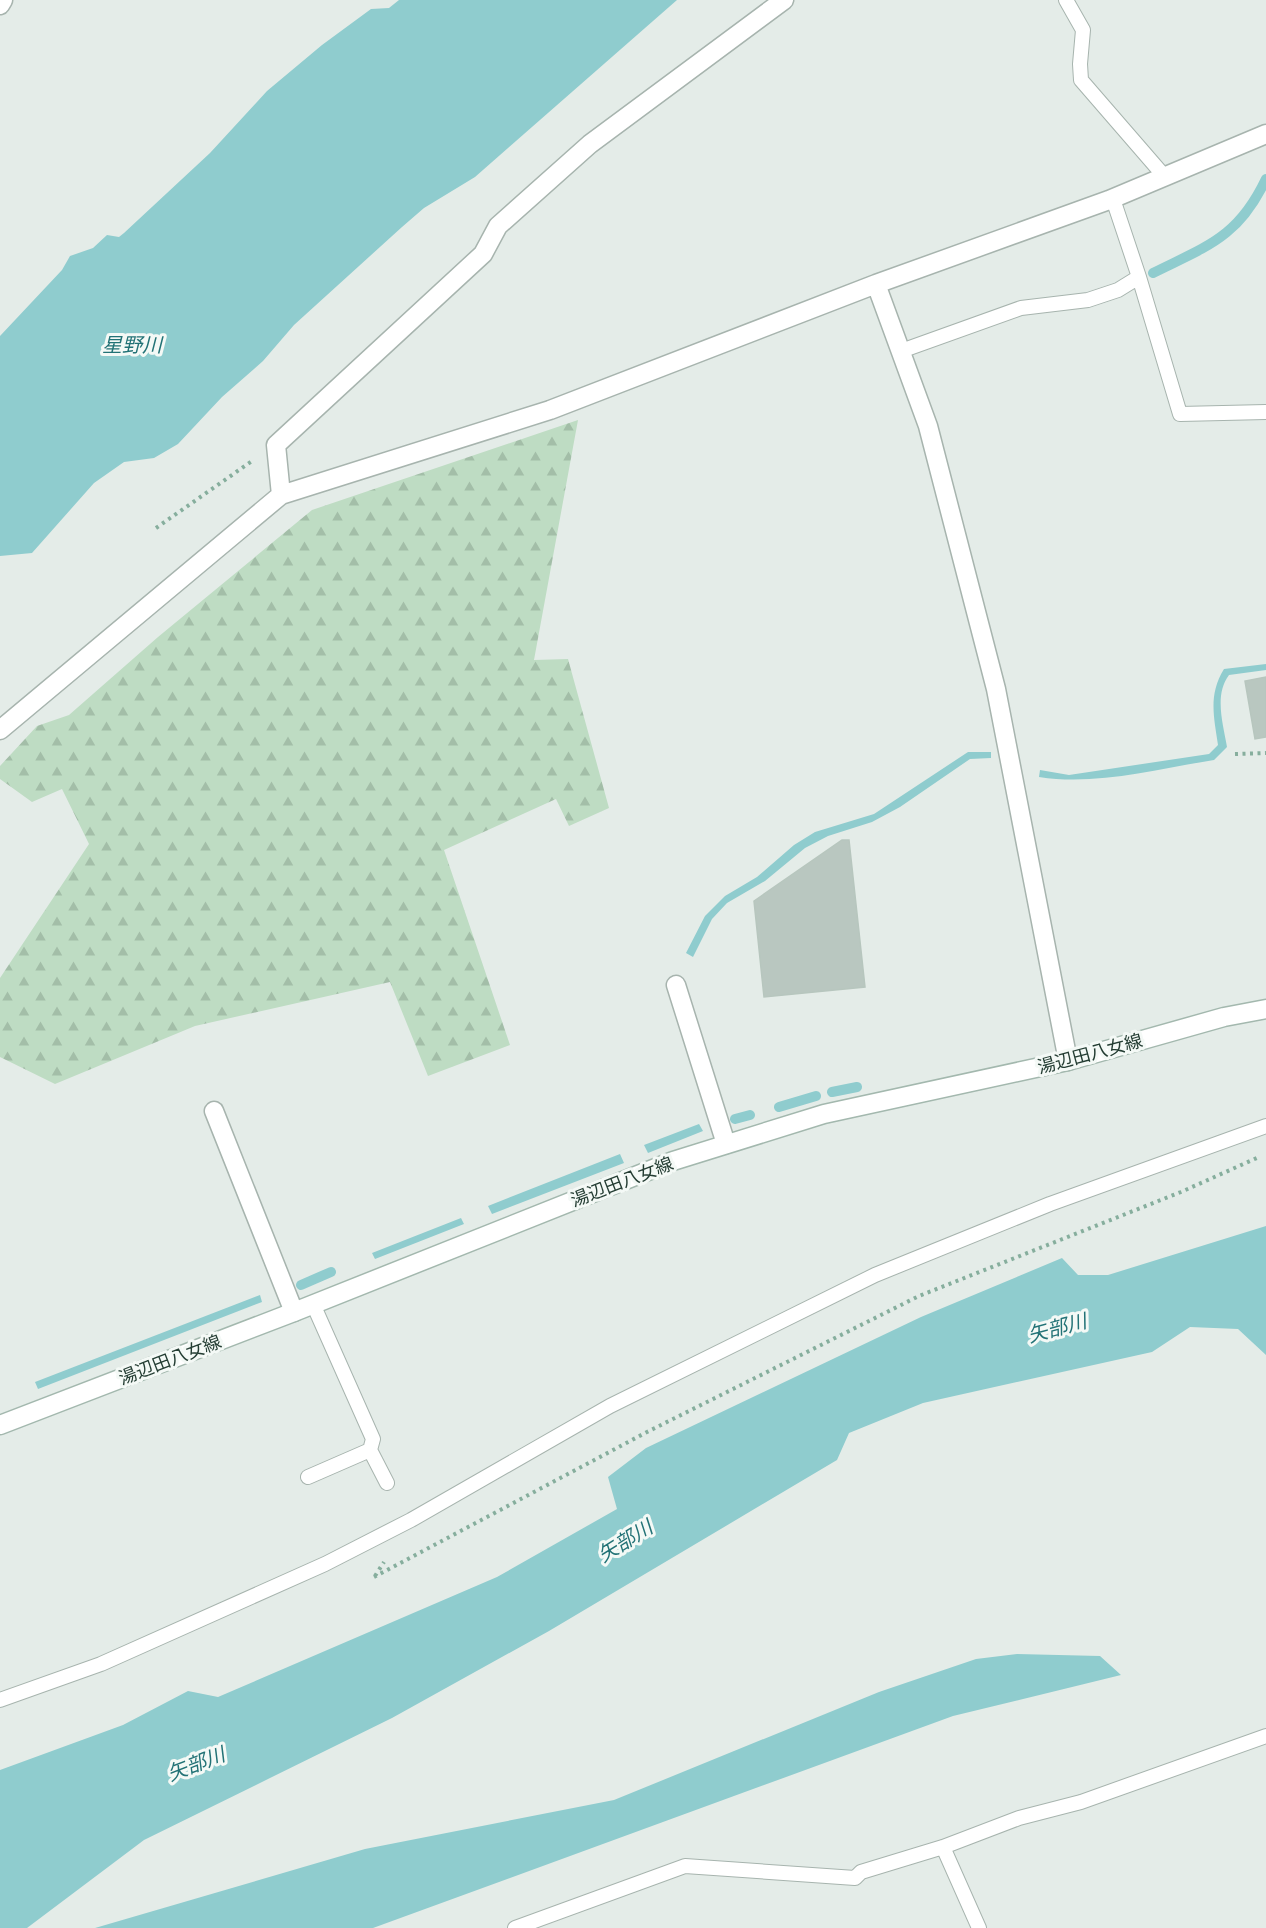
<svg xmlns="http://www.w3.org/2000/svg" width="1266" height="1928" font-family="'Alegreya Sans','Noto Sans JP',sans-serif">
<style>
.forest{fill:url(#forest-firs)}
.water{fill:#8fccce}
.lines{fill:none;stroke-linecap:round;stroke-linejoin:round}
.stream{stroke:#8fccce;stroke-width:10}
.building{fill:#b9c7c0;stroke:#b7c6be;stroke-width:1.5}
.service-casing{stroke:#a7b4ae;stroke-width:16}
.minor-casing{stroke:#a7b4ae;stroke-width:21}
.secondary-casing{stroke:#a3b8ae;stroke-width:21}
.path{stroke:#86ae9d;stroke-width:4;stroke-dasharray:3 4.5;stroke-linecap:butt}
.service{stroke:#fff;stroke-width:14}
.minor{stroke:#fff;stroke-width:18}
.secondary{stroke:#fff;stroke-width:18}
.labels{text-anchor:middle;stroke-width:6;stroke-linejoin:round;paint-order:stroke}
.street-label{font-size:18px;fill:#243d33;stroke:#f4f9f6}
.water-label{font-size:20px;font-style:italic;fill:#227276;stroke:#f4f9f6}
</style>
<defs>
<pattern id="forest-firs" width="22" height="20" patternUnits="userSpaceOnUse" patternTransform="scale(1.5)"><rect width="22" height="20" fill="#bedcc3"/><path d="M5 1l3.5 6h-7zM16 11l3.5 6h-7z" fill="#a3bea8"/></pattern>
</defs>
<rect width="100%" height="100%" fill="#e4ece8"/>
<path class="forest" d="M578,420L534,660L568,659L609,808L569,826L556,799L444,850L510,1045L428,1076L390,982L195,1026L55,1084L0,1057V978L89,844L62,789L32,802L0,779V766L37,726L69,715L158,637L312,510Z"/>
<path class="water" d="M399,0H677L475,177L424,208L402,227L294,325L263,361L222,397L178,444L154,458L124,462L94,483L32,553L0,556V336L62,270L70,256L93,248L107,235L119,237L124,233L210,153L267,91L322,45L371,9L389,8Z
M1266,664V670L1229,675C1214,695 1223,723 1227,747L1214,760C1157,769 1096,786 1039,777L1040,770L1069,775L1209,754L1218,745C1214,717 1208,695 1224,669Z
M968,752H991V758L970,759L900,807L872,822L828,836L805,848L765,881L727,903L712,919L693,957L686,953L705,916L725,896L757,877L794,845L815,832L874,814Z
M699,1124L703,1131L648,1153L644,1145Z
M620,1154L624,1163L492,1214L488,1206Z
M461,1218L464,1224L375,1259L372,1253Z
M1266,1226V1355L1238,1329L1190,1327L1152,1352L923,1403L849,1433L837,1460L549,1631L392,1718L144,1840L27,1928H0V1770L123,1725L188,1691L218,1697L497,1577L617,1509L608,1477L646,1448L921,1317L1062,1258L1078,1275H1108Z
M260,1295L262,1302L38,1389L35,1382Z
M1017,1654L1100,1656L1121,1675L953,1716L373,1928H95L365,1849L614,1800L879,1692L976,1659Z"/>
<g class="lines">
<path class="stream" d="M1153,273C1207,246 1238,238 1266,179
M832,1092L857,1087
M779,1107L816,1096
M735,1119L750,1115
M301,1285L331,1272"/>
</g>
<path class="building" d="M1266,677V737L1255,739L1245,681Z
M842,840H849L865,987L764,997L754,901Z"/>
<g class="lines">
<g class="service-casing">
<path id="service" d="M1066,0L1083,30L1080,64L1081,80L1165,177
M1139,277L1180,414L1266,412
M901,351L1021,308L1088,300L1118,290L1139,277L1113,199
M313,1304L373,1439L370,1450
M308,1477L370,1450L387,1483
M0,1700L101,1664L325,1564L411,1520L610,1406L875,1275L1050,1204L1266,1126
M943,1847L979,1928
M515,1928L685,1866L855,1878L861,1872L943,1847L1019,1818L1081,1802L1266,1736"/>
</g>
<g class="minor-casing">
<path id="minor" d="M0,5L3,0
M876,284L928,426L996,689L1068,1061
M281,495L276,445L483,254L498,226L590,144L784,0
M0,730L281,495L550,410L876,284L1109,200L1266,134
M676,985L726,1144
M214,1111L294,1312"/>
</g>
<g class="secondary-casing">
<path id="secondary" d="M0,1425L294,1312L673,1161L824,1114L1068,1061L1224,1017L1266,1009"/>
</g>
<path class="path" d="M156,528L252,461
M1235,754L1266,753
M375,1576L384,1562
M374,1577L647,1432L919,1296L1181,1192L1259,1157"/>
<use href="#service" class="service"/>
<use href="#minor" class="minor"/>
<use href="#secondary" class="secondary"/>
</g>
<g class="labels">
<g class="street-label">
<text transform="translate(1090 1054) rotate(-15)" y="6">湯辺田八女線</text>
<text transform="translate(622 1182) rotate(-21)" y="6">湯辺田八女線</text>
<text transform="translate(170 1360) rotate(-21)" y="6">湯辺田八女線</text>
</g>
<g class="water-label">
<text x="132" y="352">星野川</text>
<text transform="translate(1057 1328) rotate(-15)" y="7">矢部川</text>
<text transform="translate(625 1541) rotate(-32)" y="7">矢部川</text>
<text transform="translate(196 1764) rotate(-21)" y="7">矢部川</text>
</g>
</g>
</svg>
